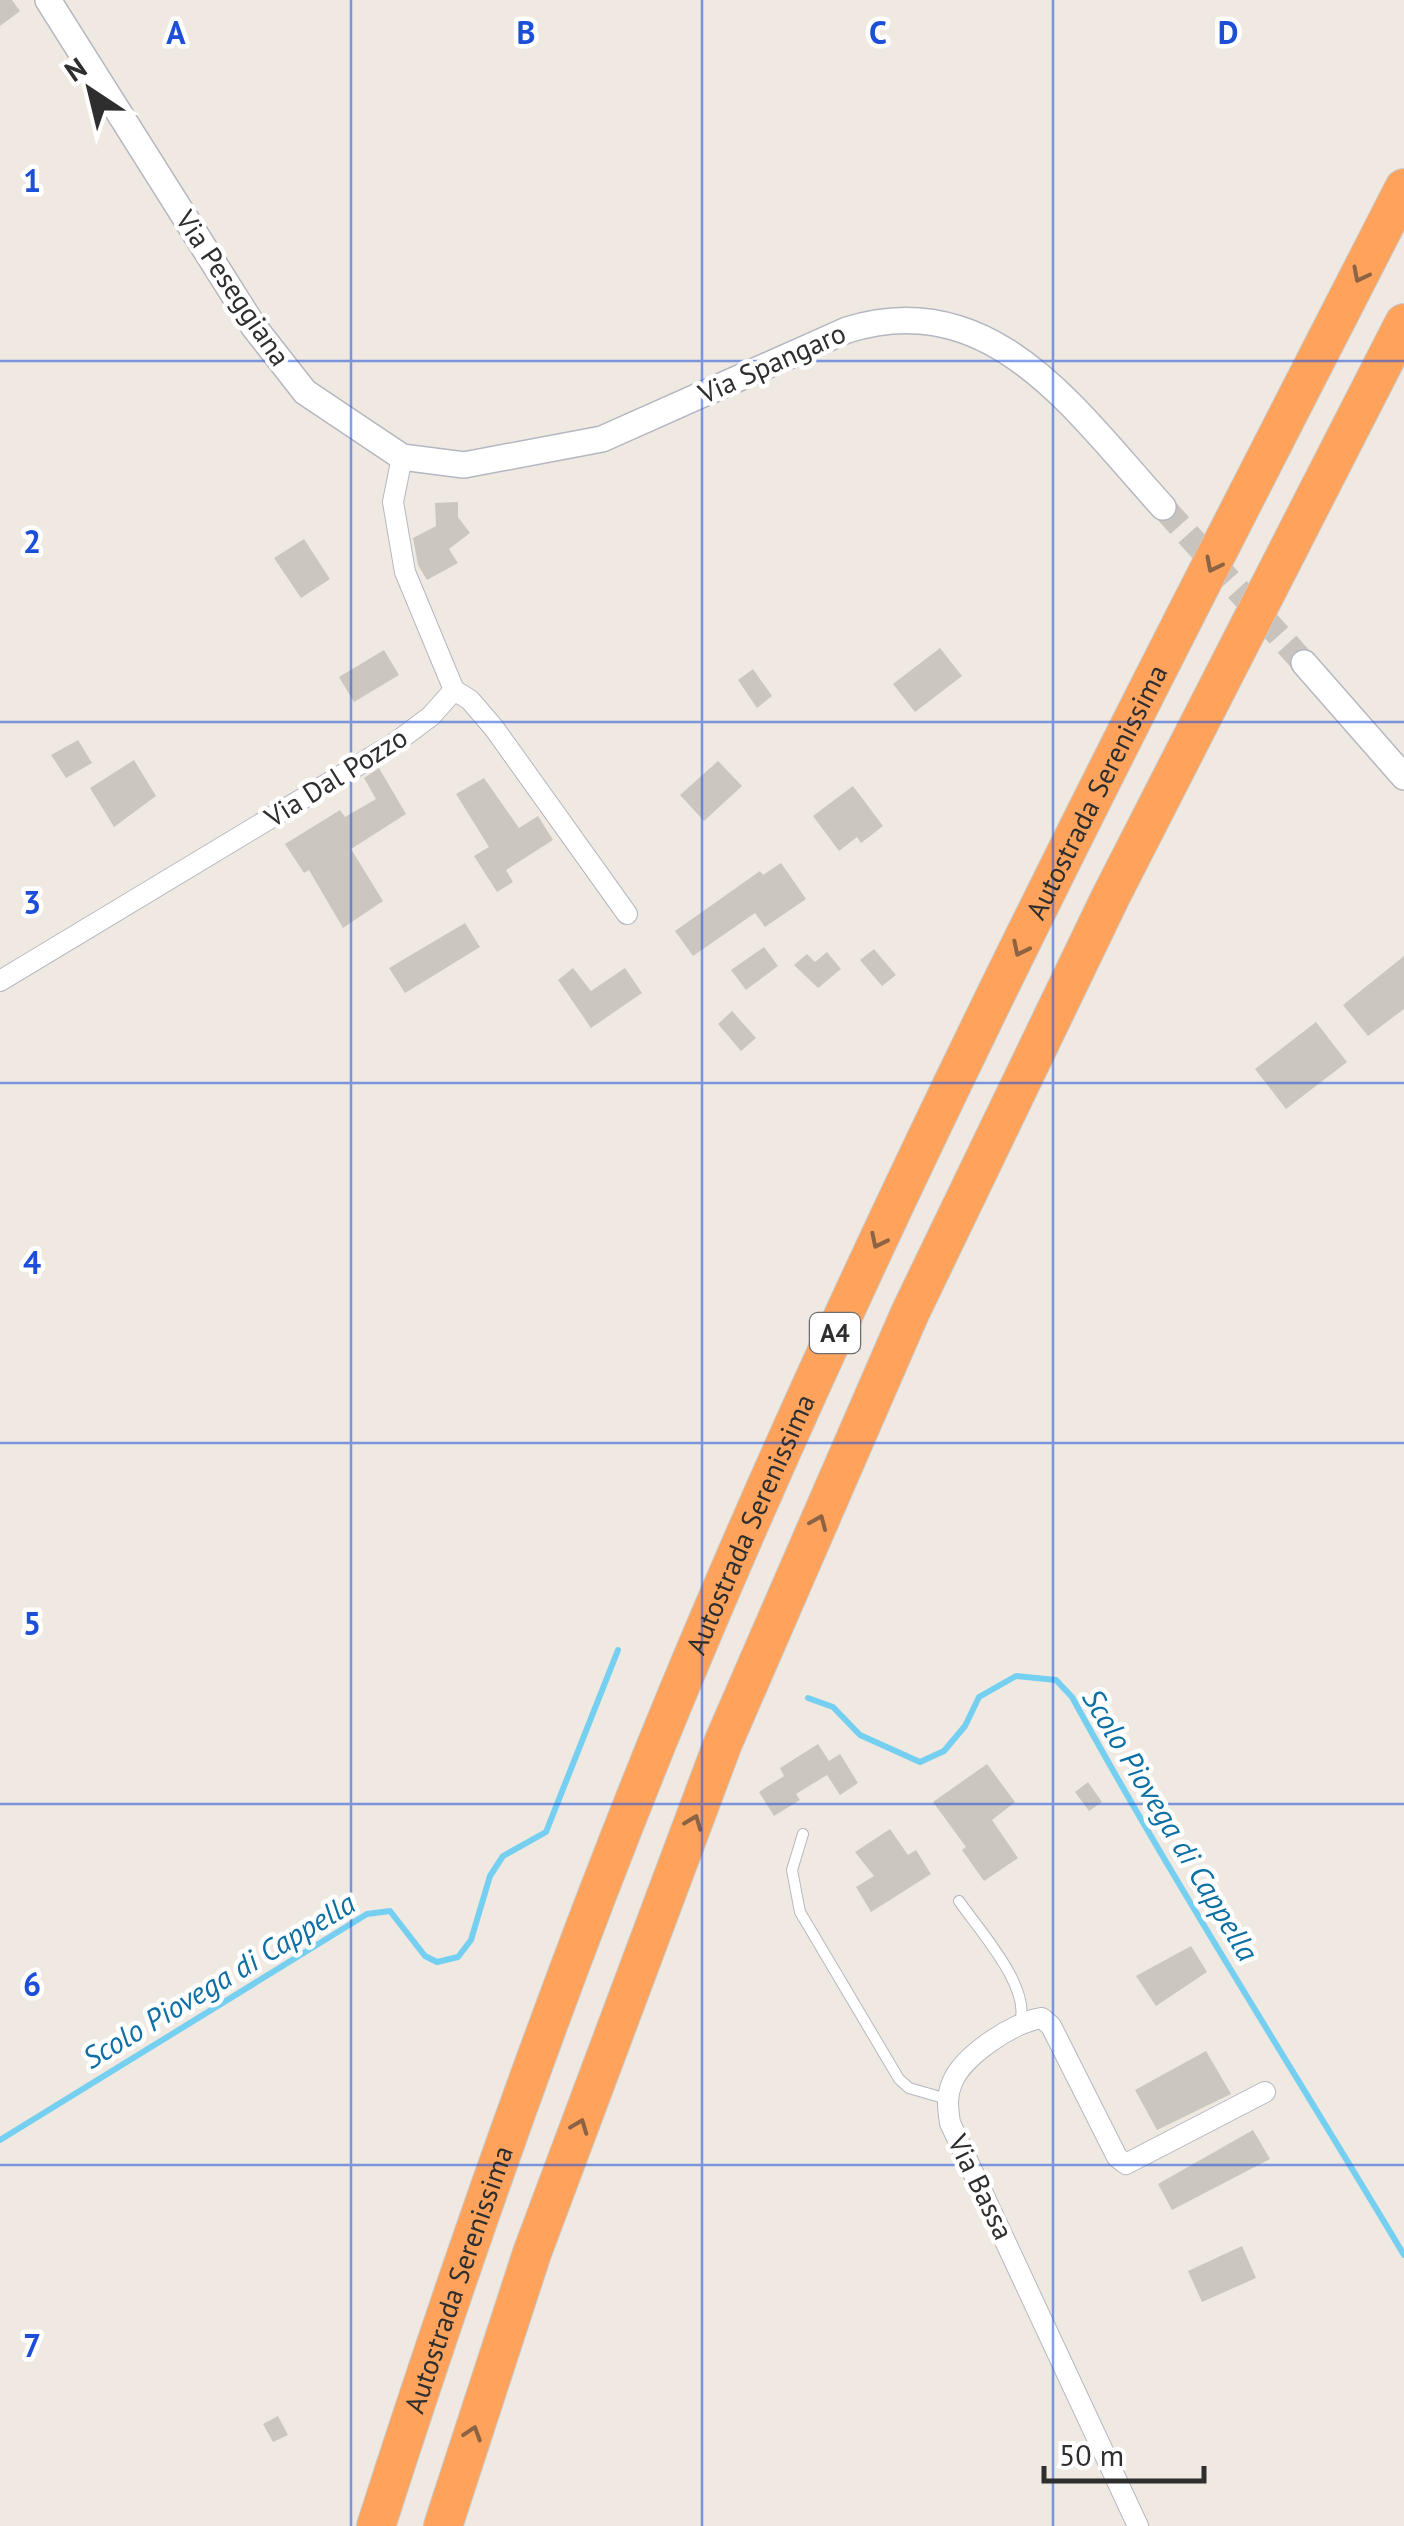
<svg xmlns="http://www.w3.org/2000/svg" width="1404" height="2526" font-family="'PT Sans',sans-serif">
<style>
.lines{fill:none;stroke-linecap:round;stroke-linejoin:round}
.stream{stroke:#75cff0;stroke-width:6}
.building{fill:#cbc7bf}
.tertiary-tunnel{stroke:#c8c4bd;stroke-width:25;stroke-dasharray:25 12;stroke-linecap:butt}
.service-casing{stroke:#b4b7c1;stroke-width:12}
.minor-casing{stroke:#b4b7c1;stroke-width:22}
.tertiary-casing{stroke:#b4b7c1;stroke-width:28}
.motorway-casing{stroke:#c9c9c9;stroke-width:40}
.service{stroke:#fff;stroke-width:10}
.minor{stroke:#fff;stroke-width:20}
.tertiary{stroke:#fff;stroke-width:25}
.motorway{stroke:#ffa35c;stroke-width:38}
.oneway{stroke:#8c6343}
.grid{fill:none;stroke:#1d4ed8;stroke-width:2.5;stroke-opacity:0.55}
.labels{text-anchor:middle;stroke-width:9;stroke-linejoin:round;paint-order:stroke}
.shield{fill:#fff;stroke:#6d6d6d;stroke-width:2.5}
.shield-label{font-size:25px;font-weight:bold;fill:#2e2e2e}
.street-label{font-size:28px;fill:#2e2e2e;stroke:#fff}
.water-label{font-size:30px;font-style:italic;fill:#0d6fa3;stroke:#fff}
.grid-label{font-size:32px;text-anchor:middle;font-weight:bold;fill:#1d4ed8;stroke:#fff;stroke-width:9;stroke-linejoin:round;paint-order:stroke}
</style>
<rect width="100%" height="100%" fill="#efe9e1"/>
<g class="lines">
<path class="stream" d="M808,1698L833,1707L860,1735L920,1762L944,1751L965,1726L979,1697L1016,1676L1056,1680L1072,1697C1176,1887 1293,2069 1404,2255
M0,2140L367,1914L390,1911L425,1956L437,1962L458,1957L471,1940L490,1876L503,1856L546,1832L618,1650"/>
</g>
<path class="building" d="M0,0H12L20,11L0,26Z
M458,502V517L470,533L449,549L458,563L427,580L418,565L413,538L436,526L435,503Z
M304,539L330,579L301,598L274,558Z
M940,648L962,676L915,712L893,684Z
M384,650L399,675L354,702L339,677Z
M753,669L772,696L757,708L738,680Z
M78,740L92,763L66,778L51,755Z
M134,760L156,796L114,827L90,788Z
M718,761L742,786L704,821L680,795Z
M379,768L406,814L351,849L383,901L343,928L309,870L304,873L285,844L340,810L345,817L376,799L364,778Z
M484,778L519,828L538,816L553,840L506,870L513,882L497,892L474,856L489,847L456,794Z
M853,786L883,826L861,843L857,837L839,851L813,816Z
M781,863L806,899L765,927L755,913L693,956L675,931L760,871L763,875Z
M465,923L480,947L405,993L389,968Z
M764,947L778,966L746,990L731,970Z
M874,949L896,975L882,986L860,960Z
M827,952L841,969L818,988L794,965L807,954L815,962Z
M1404,956V1009L1368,1036L1343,1005Z
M573,968L591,991L625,968L642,993L591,1028L558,980Z
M732,1011L756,1038L741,1051L718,1024Z
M1316,1022L1347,1062L1286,1109L1255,1069Z
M818,1744L829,1761L840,1754L858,1783L840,1795L827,1775L796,1794L800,1800L774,1816L759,1792L784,1776L780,1768Z
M987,1764L1015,1802L992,1820L1018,1858L984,1881L962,1850L966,1847L933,1802Z
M1088,1782L1102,1802L1089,1811L1075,1792Z
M890,1829L908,1855L916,1850L931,1874L871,1912L856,1887L874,1876L855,1852Z
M1191,1946L1207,1972L1156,2006L1136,1976Z
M1206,2051L1231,2094L1157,2130L1135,2090Z
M1253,2130L1270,2159L1172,2210L1158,2184Z
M1242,2246L1256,2278L1202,2302L1188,2271Z
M278,2416L288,2435L273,2442L263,2424Z"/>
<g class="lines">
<path class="tertiary-tunnel" d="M1163,507L1304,663"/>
<g class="service-casing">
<path id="service" d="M803,1834L792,1870L800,1912L899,2079L909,2088L947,2099
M959,1901C979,1930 1034,1990 1019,2025"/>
</g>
<g class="minor-casing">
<path id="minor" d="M454,690L470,700L494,728L627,914
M0,981L395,743L431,716L454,690L405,572L393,502L402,457
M1138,2526L950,2123C948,2108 946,2097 952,2083C962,2056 1015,2021 1042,2018L1051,2026L1117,2157L1126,2164L1265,2092"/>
</g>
<g class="tertiary-casing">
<path id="tertiary" d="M48,0L254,327L305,392L402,457L464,465L602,439L847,330C993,284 1077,413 1163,507
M1304,663L1404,777"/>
</g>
<g class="motorway-casing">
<g id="motorway">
<path id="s1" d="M376,2526C465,2249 562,1974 673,1704C887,1186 1149,687 1404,188"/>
<path d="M443,2526L532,2253L723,1743L910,1313L1111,896L1404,323"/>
</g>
</g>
<use href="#service" class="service"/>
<use href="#minor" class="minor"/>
<use href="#tertiary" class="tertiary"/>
<use href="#motorway" class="motorway"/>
</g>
<defs><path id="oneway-chevron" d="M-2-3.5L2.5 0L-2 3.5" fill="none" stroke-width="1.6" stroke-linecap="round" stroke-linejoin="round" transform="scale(2.5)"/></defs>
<g class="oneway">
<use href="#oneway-chevron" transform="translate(1360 275) rotate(117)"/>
<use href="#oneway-chevron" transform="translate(1213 565) rotate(117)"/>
<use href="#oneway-chevron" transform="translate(1020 949) rotate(116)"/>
<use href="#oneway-chevron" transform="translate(878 1241) rotate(116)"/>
<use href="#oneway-chevron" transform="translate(819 1522) rotate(-67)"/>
<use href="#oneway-chevron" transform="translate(694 1822) rotate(-69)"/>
<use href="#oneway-chevron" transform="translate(580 2126) rotate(-69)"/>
<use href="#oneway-chevron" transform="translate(473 2433) rotate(-72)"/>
</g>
<path class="grid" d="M351,0V2526M702,0V2526M1053,0V2526M0,361H1404M0,722H1404M0,1083H1404M0,1443H1404M0,1804H1404M0,2165H1404"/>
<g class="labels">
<rect class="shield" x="810" y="1313" width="50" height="40" rx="8"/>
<g class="shield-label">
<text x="835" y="1342">A4</text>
</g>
<g class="street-label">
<text transform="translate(233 288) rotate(56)" y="10">Via Peseggiana</text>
<text transform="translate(772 363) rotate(-24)" y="10">Via Spangaro</text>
<text transform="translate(336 777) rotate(-32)" y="10">Via Dal Pozzo</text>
<text dy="10" stroke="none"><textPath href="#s1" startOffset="1880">Autostrada Serenissima</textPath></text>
<text dy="10" stroke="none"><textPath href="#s1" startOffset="1070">Autostrada Serenissima</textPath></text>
<text transform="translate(981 2187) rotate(64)" y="10">Via Bassa</text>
<text dy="10" stroke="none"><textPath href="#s1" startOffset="260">Autostrada Serenissima</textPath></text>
</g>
<g class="water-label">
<text transform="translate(1170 1825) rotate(59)" y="10">Scolo Piovega di Cappella</text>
<text transform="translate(219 1981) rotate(-31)" y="10">Scolo Piovega di Cappella</text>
</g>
</g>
<g class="grid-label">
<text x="176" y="44">A</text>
<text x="526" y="44">B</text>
<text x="878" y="44">C</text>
<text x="1228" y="44">D</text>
<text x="32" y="192">1</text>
<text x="32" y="553">2</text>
<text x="32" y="914">3</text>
<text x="32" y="1274">4</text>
<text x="32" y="1635">5</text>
<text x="32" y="1996">6</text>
<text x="32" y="2357">7</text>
</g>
<g transform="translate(90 90) rotate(325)" stroke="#ffffff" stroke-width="8" paint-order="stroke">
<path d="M0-8L18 38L0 25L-18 38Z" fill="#2e2e2e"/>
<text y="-15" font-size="28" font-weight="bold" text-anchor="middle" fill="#2e2e2e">N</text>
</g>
<path d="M1044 2466v15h160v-15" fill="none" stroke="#2e2e2e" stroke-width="5"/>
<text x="1059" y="2466" font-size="30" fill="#2e2e2e" stroke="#ffffff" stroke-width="8" paint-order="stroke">50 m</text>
</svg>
